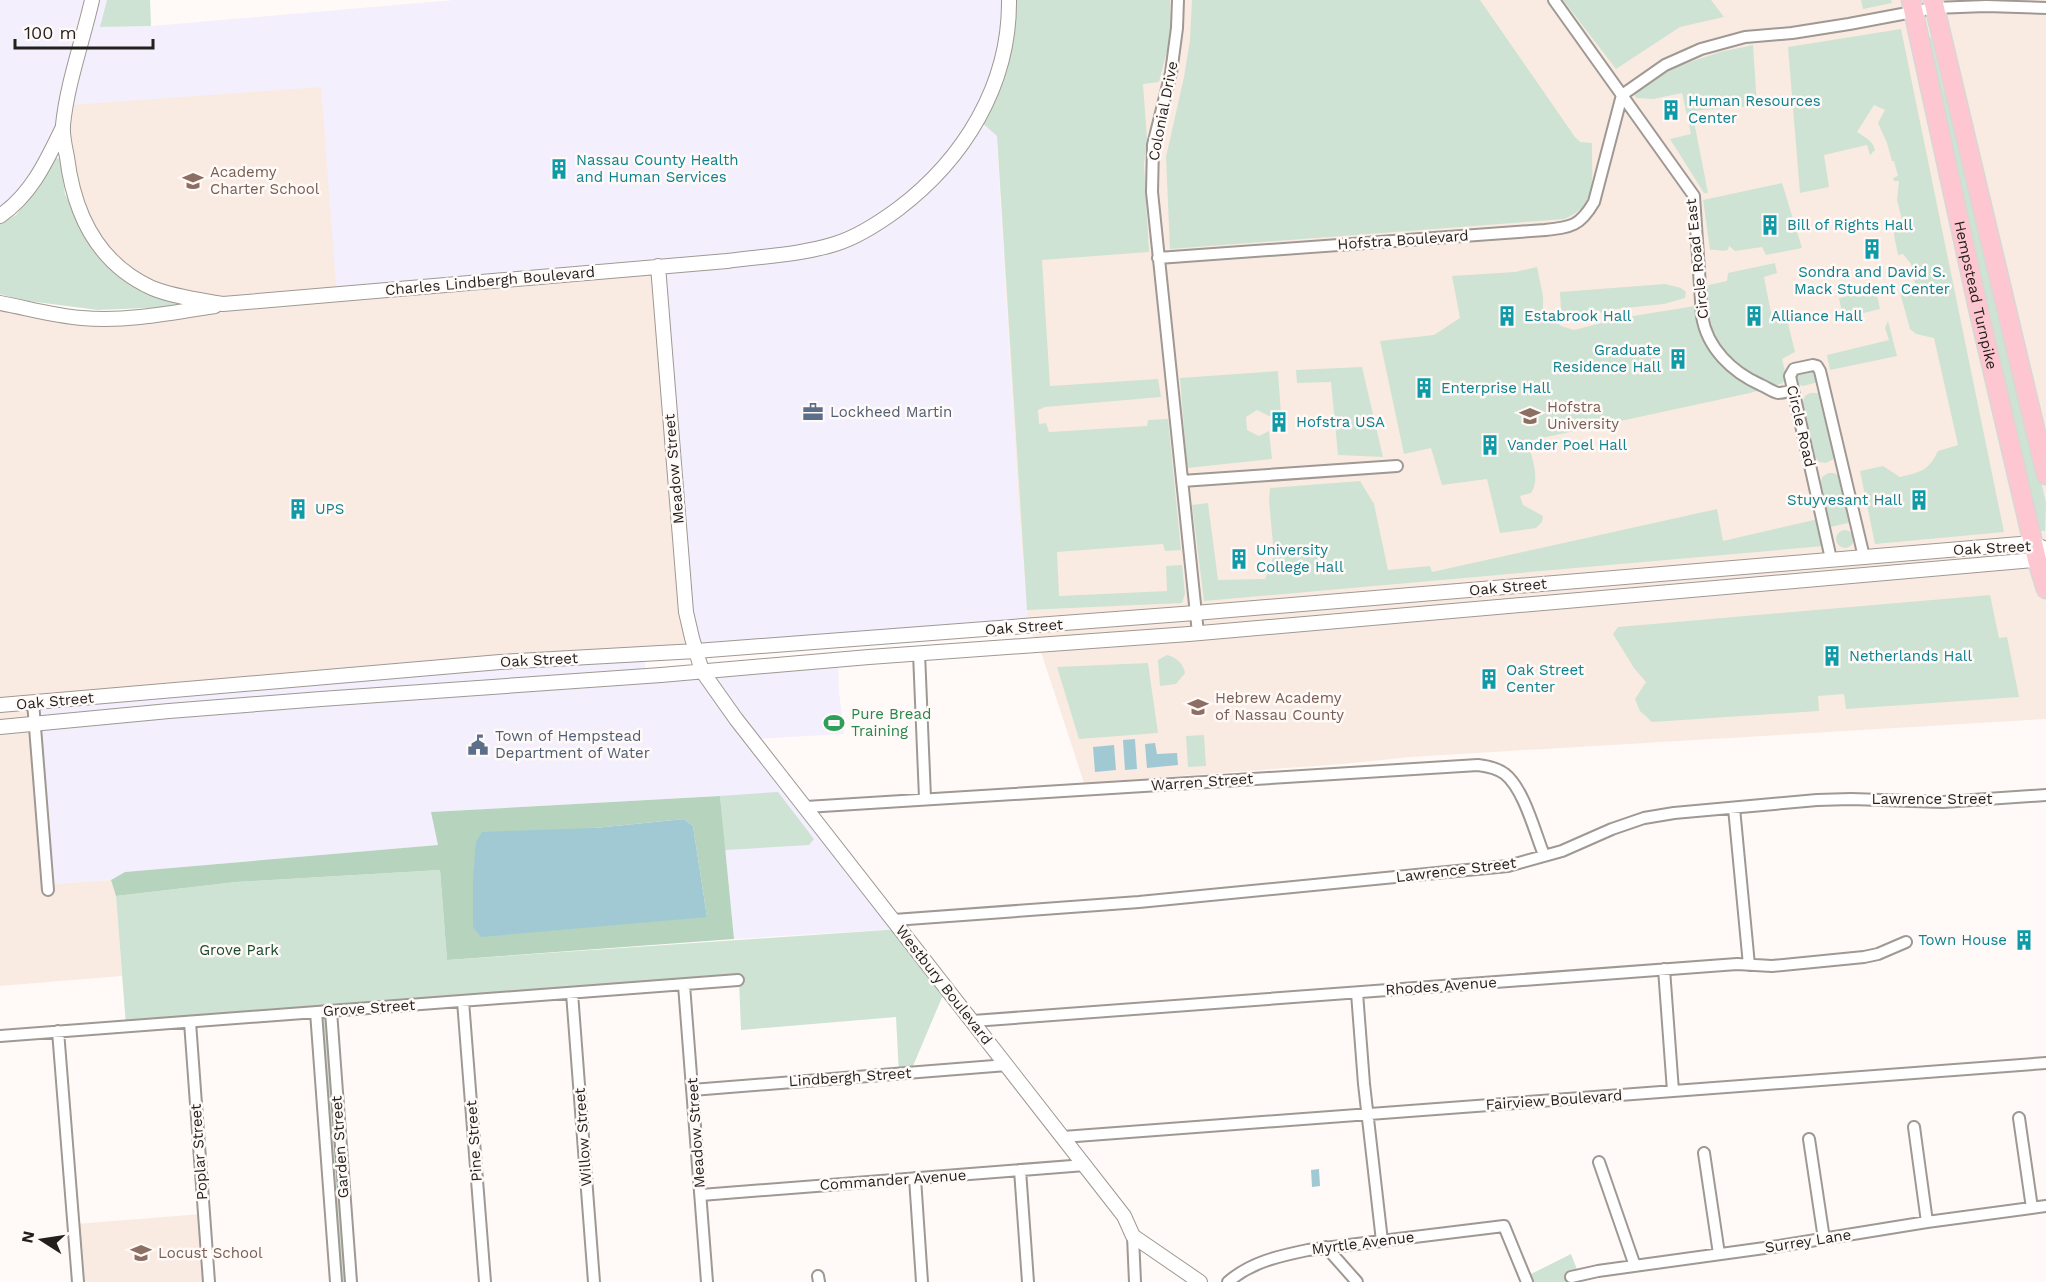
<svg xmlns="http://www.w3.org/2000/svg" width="2046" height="1282" font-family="'Work Sans',sans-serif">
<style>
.commercial{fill:#f3effc}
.built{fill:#faebe2}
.green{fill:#cee3d3}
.forest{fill:#b5d3bd;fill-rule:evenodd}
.water{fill:#a1c9d3}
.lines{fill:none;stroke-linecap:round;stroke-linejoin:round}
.minor-casing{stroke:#9f9893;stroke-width:14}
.tertiary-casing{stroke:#9f9893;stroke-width:16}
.primary-casing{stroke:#d7d7d6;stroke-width:21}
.minor{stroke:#fff;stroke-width:10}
.tertiary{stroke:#fff;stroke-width:14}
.primary{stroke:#fec6d0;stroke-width:18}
.labels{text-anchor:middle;stroke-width:5;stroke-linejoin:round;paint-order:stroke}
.culture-label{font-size:15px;fill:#0d838f;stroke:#fffaf7;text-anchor:start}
.street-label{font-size:15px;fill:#221f1d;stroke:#fffaf7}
.education-label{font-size:15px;fill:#785e54;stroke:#fffaf7;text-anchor:start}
.service-label{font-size:15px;fill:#4e5e75;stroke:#fffaf7;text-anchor:start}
.leisure-label{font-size:15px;fill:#27864d;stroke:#fffaf7;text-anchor:start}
.park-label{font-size:15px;fill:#18492b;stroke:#fffaf7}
</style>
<rect width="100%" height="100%" fill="#fffaf7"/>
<path class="commercial" d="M0,0H107L101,27L152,26L454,0H1010L997,143L1019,510L1029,629L689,651L225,305L62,132L0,218Z
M645,656V673L838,659L839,691L844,734L753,739L901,929L734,939L720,796L432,812L438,845L125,872L111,880L53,884L33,704Z"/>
<path class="built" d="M1009,0H2046V719L1411,757L1343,764L1084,783L1042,655L1029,629L1019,510L997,136L978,119L993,91Z
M321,87L337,297L656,268L689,651L33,704L53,884L111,880L116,896L122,976L0,986V301L65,313L129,316L222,306L176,298L102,252L68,182L69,105Z
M201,1214L207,1282H80L76,1224Z"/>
<path class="green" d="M107,0H150L151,26L100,27Z
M1009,0H1170L1171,35L1159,82L1143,84L1147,139L1144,164L1149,252L1042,260L1050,386L1158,379L1161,397L1045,407L1038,410L1039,424L1046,423L1049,432L1147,426L1148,420L1168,419L1181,550L1165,551L1163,544L1057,552L1059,596L1167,591L1166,566L1182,565L1185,594L1182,603L1027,610L997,136L978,119L993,91Z
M1192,0H1480L1575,137L1580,142L1592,143C1591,175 1600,205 1564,219L1170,249L1166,157L1184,77L1190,40Z
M1563,0H1711L1724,17L1680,27L1616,69Z
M1861,0H1891L1892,3L1863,9Z
M1901,29L2004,532L1875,544L1860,471L1883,466L1900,477C1921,472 1928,471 1938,451L1958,445L1934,338L1916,334L1910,329L1899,289L1915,285L1911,264L1903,254L1898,255L1892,225L1902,220L1897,200L1899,181H1894L1893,178L1898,176L1894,161H1892L1887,143L1878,123L1885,110L1874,105L1857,132C1865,137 1873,141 1875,150L1870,155L1867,145L1824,155L1829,187L1800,193L1788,47Z
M1931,37L1943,88L1959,126L1969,166L2046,503L2045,531H2039L2015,437L1927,38Z
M1753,45L1757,106L1692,111L1708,193H1704L1670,139L1691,134L1682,93L1653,99L1636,98L1632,90L1666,70L1720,52Z
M52,156L60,159L65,194L89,244L120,278L172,300L195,306L98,310L20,300L0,294V224L16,215L45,175Z
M1782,183L1802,248L1766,255L1762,247L1735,251L1729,246L1728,250C1721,252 1717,249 1710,250L1703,200Z
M1775,263L1777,273L1764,277L1772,318L1786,315L1795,352L1782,359L1786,375L1783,383L1750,393L1528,441C1531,457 1541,478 1531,493L1520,496L1523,505L1543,516L1542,522L1536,528L1500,533L1487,479L1442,485L1431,448L1404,454L1380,341L1434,335L1460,318L1452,276L1515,272L1537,267L1543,296V308L1561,326L1574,330L1621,318L1701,305L1702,290L1709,285L1727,281L1728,273Z
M1665,284L1681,288L1686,292L1685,298L1664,304L1607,310L1581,321L1569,319L1561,310L1560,292Z
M1876,290L1880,309L1843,318L1839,298Z
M1888,321L1897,356L1830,370L1827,355L1889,340L1885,328Z
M1362,367L1383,457L1338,455L1331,382L1297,383L1296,370Z
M1814,367L1818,382L1803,386L1798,384L1796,374Z
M1278,371L1281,415L1269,416L1257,410L1246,417L1247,430L1259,436L1269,431L1272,459L1187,468L1180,378Z
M1810,393H1817L1822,396L1836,455L1834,459L1826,463L1819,462L1814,456L1802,403L1805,396Z
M1828,473H1834L1840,476L1852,522L1831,527L1821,483L1822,477Z
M1360,481L1374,504L1388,570L1430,566L1432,572L1717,509L1723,541L1818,519L1824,546L1204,601L1192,505L1208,503L1218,580L1265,579L1274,555L1269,500L1270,488Z
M1836 539a9 9 0 1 1 18 0a9 9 0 1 1-18 0Z
M1990,595L1999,638L2007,637L2019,697L1846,709L1844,694L1818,696L1819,711L1652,722L1640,711L1635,699L1646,682L1634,668L1613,634L1618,627Z
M1167,655C1176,657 1184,664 1185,673L1176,684L1160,686L1158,660Z
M1148,663L1158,733L1079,739L1057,667Z
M1204,735L1206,766L1188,767L1186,736Z
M778,792L814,839L809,845L725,850L720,796Z
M440,870L447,960L901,929L946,988L910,1073L899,1074L896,1017L741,1030L739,980L126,1026L116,896L236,882Z
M330,1013L350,1282H338L317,1014Z
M1571,1254L1582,1282H1529L1527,1276Z"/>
<path class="forest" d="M720,796L734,939L447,960L440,870L236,882L116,896L111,880L125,872L438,845L431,812ZM684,819L693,826L707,917L595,828Z"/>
<path class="water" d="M1135,739L1137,769L1125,770L1123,740Z
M1155,743L1157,754L1177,753L1178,765L1147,768L1145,744Z
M1114,745L1116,770L1095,772L1093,747Z
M684,819L693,826L707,917L481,937L473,927V878L476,842L482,832L595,828Z
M1319,1169L1320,1186L1312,1187L1311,1170Z"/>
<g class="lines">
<g class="minor-casing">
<path id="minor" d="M1178,0L1177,28L1171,73L1153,145L1152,192L1198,633
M1554,0L1694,196L1702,316C1707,348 1732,372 1761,385C1766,387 1773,392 1778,393C1783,393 1789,391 1793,390
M1158,258L1545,230C1572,227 1580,226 1594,202L1622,95L1665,65L1701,49L1745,37L1792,33L1849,24L1934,8L1986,6L2046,8
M1182,481L1397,466
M1831,559L1790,376L1794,369L1813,365L1817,366L1820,371L1864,557
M919,653L925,798
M33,702L48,890
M806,807L1478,765C1487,766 1497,768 1505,774C1524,789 1535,833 1544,855
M1734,808L1749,965
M894,920L1139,902L1508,866L1562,851L1612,829L1644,818L1674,813L1817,800L1851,799L1943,802L2046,795
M1664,969L1673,1091
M684,985L707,1282
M572,993L594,1282
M1357,993L1364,1084L1382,1241
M463,1001L485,1282
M331,1011L351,1282
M316,1012L336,1282
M973,1021L1737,964L1772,966L1864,957L1878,954L1906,942
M190,1022L209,1282
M58,1031L78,1282
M0,1036L738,980
M692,1090L1007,1065
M2019,1118L2032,1208
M1914,1127L1927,1222
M1063,1137L2046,1063
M1809,1139L1824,1239
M1704,1153L1719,1254
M1599,1162L1635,1266
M1020,1170L1028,1282
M915,1178L922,1282
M701,1195L1085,1165
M1133,1236L1135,1282
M1326,1247L1357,1282
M818,1276L819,1282
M1571,1277L1598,1271L1779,1246L1927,1222L2046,1206
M1228,1282C1251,1262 1279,1256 1308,1250L1504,1226L1527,1282"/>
</g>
<g class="tertiary-casing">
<path id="tertiary" d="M92,0C83,40 67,84 63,125C62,135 65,147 67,157C74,214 97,263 152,288C174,297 200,300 223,304L727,261C763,256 800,255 835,244C858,237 879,223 898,209C964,159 1010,85 1009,0
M0,216C32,194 47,160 63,127
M658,266L686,612L692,638L702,671L736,719L1124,1216L1133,1236L1200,1282
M0,303C27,308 54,316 82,318C126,322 171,313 215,306
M0,705L500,662L696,651L1195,613L2032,543L2046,549
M0,727L169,711L321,699L661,675L869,657L1189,634L2046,559"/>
</g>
<g class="primary-casing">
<g id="primary">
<path id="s1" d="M1911,0L1978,308L2037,560L2046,589"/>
<path d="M1933,0L2046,475"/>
</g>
</g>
<use href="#minor" class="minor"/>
<use href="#tertiary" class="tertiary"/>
<use href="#primary" class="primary"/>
</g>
<defs>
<g id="building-bare" transform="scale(1.62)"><path d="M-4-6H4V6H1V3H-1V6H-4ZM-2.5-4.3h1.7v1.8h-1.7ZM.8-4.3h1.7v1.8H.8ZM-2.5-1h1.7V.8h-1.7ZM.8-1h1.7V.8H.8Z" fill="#0f9aa8" stroke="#fffaf7" stroke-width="2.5" paint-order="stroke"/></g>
<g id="school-bare" transform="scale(1.62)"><path d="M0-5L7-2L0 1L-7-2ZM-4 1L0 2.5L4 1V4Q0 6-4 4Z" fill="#8d6e63" stroke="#fffaf7" stroke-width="2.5" paint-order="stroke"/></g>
<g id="office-bare" transform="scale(1.62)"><path d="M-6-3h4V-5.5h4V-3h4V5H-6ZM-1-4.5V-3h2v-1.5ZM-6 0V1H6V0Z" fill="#5c6f8a" stroke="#fffaf7" stroke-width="2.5" paint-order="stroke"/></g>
<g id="university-bare" transform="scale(1.62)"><path d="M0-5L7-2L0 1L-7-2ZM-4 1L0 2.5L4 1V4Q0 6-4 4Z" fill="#8d6e63" stroke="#fffaf7" stroke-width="2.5" paint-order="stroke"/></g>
<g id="stadium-bare" transform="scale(1.62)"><path d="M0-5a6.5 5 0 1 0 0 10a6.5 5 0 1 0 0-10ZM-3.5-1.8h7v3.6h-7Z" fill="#2e9e5b" stroke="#fffaf7" stroke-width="2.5" paint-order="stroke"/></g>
<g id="civic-bare" transform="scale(1.62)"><path d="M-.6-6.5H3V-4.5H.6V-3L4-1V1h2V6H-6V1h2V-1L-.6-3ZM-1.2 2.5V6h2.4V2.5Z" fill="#5c6f8a" stroke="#fffaf7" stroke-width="2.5" paint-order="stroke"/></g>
</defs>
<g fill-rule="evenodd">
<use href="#building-bare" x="1671" y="110"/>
<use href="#building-bare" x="559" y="169"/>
<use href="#school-bare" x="193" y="181"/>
<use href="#building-bare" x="1770" y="225"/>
<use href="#building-bare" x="1872" y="249"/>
<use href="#building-bare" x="1507" y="316"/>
<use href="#building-bare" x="1754" y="316"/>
<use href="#building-bare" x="1678" y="359"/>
<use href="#building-bare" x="1424" y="388"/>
<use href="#office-bare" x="813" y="412"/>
<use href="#university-bare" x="1530" y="416"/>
<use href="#building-bare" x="1279" y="422"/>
<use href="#building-bare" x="1490" y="445"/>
<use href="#building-bare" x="1919" y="500"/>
<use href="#building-bare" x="298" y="509"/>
<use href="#building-bare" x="1239" y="559"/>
<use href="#building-bare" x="1832" y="656"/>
<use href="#building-bare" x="1489" y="679"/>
<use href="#school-bare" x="1198" y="707"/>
<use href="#stadium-bare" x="834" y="723"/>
<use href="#civic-bare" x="478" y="745"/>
<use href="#building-bare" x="2024" y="940"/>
<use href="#school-bare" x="141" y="1253"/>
</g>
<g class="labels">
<g class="culture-label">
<text x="1688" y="106">Human Resources<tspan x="1688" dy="17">Center</tspan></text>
<text x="576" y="165">Nassau County Health<tspan x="576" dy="17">and Human Services</tspan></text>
<text x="1787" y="230">Bill of Rights Hall</text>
<text x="1872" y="277" text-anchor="middle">Sondra and David S.<tspan x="1872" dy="17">Mack Student Center</tspan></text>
<text x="1524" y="321">Estabrook Hall</text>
<text x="1771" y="321">Alliance Hall</text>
<text x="1661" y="355" text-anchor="end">Graduate<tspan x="1661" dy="17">Residence Hall</tspan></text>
<text x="1441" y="393">Enterprise Hall</text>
<text x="1296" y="427">Hofstra USA</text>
<text x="1507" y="450">Vander Poel Hall</text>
<text x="1902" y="505" text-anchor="end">Stuyvesant Hall</text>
<text x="315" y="514">UPS</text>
<text x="1256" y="555">University<tspan x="1256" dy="17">College Hall</tspan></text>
<text x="1849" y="661">Netherlands Hall</text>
<text x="1506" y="675">Oak Street<tspan x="1506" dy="17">Center</tspan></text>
<text x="2007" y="945" text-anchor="end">Town House</text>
</g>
<g class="street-label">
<text transform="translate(1163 111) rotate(-79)" y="5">Colonial Drive</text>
<text transform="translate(1403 240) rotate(-4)" y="5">Hofstra Boulevard</text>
<text transform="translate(1697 259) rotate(-96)" y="5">Circle Road East</text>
<text transform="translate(490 281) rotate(-5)" y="5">Charles Lindbergh Boulevard</text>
<text dy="5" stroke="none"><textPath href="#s1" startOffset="302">Hempstead Turnpike</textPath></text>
<text transform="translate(1801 426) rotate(77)" y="5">Circle Road</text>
<text transform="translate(674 469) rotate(-95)" y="5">Meadow Street</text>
<text transform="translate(1992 548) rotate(-3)" y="5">Oak Street</text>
<text transform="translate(1508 587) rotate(-5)" y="5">Oak Street</text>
<text transform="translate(1024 627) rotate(-4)" y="5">Oak Street</text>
<text transform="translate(539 660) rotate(-3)" y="5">Oak Street</text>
<text transform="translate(55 701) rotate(-5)" y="5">Oak Street</text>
<text transform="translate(1202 782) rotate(-4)" y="5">Warren Street</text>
<text x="1932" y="804">Lawrence Street</text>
<text transform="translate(1456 870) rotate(-7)" y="5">Lawrence Street</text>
<text transform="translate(944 985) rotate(52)" y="5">Westbury Boulevard</text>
<text transform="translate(1441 986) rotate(-4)" y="5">Rhodes Avenue</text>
<text transform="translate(369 1008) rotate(-4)" y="5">Grove Street</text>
<text transform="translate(850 1077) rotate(-4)" y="5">Lindbergh Street</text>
<text transform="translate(1554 1100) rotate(-4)" y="5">Fairview Boulevard</text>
<text transform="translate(696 1133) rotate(-94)" y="5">Meadow Street</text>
<text transform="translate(583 1137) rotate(-94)" y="5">Willow Street</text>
<text transform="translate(474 1141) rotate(-94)" y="5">Pine Street</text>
<text transform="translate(340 1147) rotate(-94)" y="5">Garden Street</text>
<text transform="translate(199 1152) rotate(-94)" y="5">Poplar Street</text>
<text transform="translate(893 1180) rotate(-4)" y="5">Commander Avenue</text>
<text transform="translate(1808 1241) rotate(-9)" y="5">Surrey Lane</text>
<text transform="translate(1363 1243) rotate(-7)" y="5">Myrtle Avenue</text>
</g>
<g class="education-label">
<text x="210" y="177">Academy<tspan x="210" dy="17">Charter School</tspan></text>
<text x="1547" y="412">Hofstra<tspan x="1547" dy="17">University</tspan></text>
<text x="1215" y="703">Hebrew Academy<tspan x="1215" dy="17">of Nassau County</tspan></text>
<text x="158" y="1258">Locust School</text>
</g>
<g class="service-label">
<text x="830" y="417">Lockheed Martin</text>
<text x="495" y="741">Town of Hempstead<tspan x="495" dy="17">Department of Water</tspan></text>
</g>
<g class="leisure-label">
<text x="851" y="719">Pure Bread<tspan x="851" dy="17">Training</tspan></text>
</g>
<g class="park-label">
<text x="239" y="955">Grove Park</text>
</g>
</g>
<g transform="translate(42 1240) rotate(282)" stroke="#fffaf7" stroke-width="4.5" paint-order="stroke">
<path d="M0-4.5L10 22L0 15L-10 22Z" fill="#221f1d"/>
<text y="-9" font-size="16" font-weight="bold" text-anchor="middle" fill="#221f1d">N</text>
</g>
<path d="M15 39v9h138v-9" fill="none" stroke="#221f1d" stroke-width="3"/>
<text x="24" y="39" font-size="18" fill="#221f1d" stroke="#fffaf7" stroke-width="4.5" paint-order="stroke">100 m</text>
</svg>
